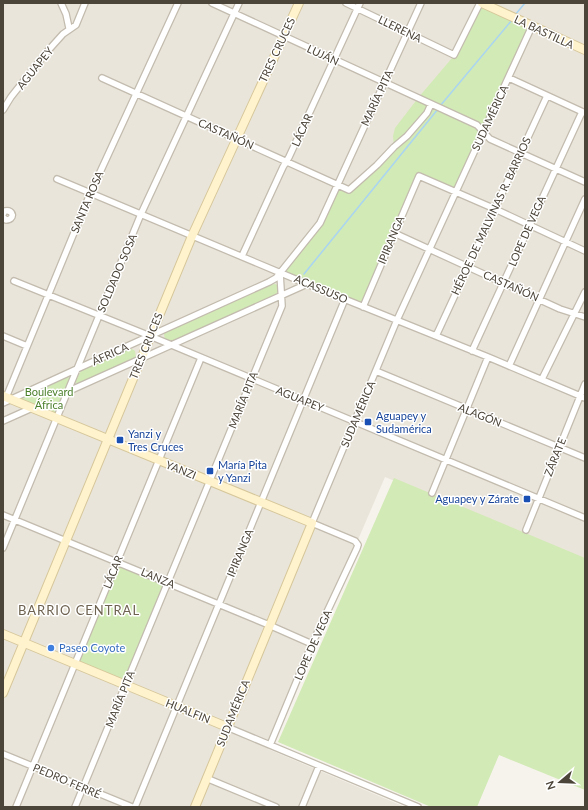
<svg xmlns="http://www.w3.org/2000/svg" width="588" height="810" font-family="Lato,sans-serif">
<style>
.residential{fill:#eae5da}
.green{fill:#d2eab5}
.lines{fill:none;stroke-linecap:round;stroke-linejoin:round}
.stream{stroke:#a9d4f2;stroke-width:1.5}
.street-casing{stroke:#c2bbae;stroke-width:8}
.secondary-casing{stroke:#d6c79b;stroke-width:10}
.street{stroke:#fff;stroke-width:5.5}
.secondary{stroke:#fff3cd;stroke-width:8}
.transit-dot{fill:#1a4fb4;stroke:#fff;stroke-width:1.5}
.shop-dot{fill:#3f7fe0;stroke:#fff;stroke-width:1.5}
.labels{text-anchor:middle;stroke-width:3;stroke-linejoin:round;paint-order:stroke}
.street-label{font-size:11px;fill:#4b4439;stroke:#fff}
.park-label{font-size:11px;fill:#4a7f2a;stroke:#fff}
.transit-label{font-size:11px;fill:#164399;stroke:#fff;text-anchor:start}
.shop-label{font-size:11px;fill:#366cbe;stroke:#fff;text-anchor:start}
.quarter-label{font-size:13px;letter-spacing:1px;fill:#6e6250;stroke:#fff}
</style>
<rect width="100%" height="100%" fill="#f6f3ec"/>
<path class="residential" d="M3,3H585V559L385,477L268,749L405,807H3Z"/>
<path class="green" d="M480,3L532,26L456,192L421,177L363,307L280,272L317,227L337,184L350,190L394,147L393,136L395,128L418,98L452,58Z
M275,284L277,285L279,290L276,294L173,341L165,340L164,334L167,330L270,285Z
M128,348L132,349L135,351L136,358L78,384L76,383L75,382L82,369Z
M66,376L70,378L56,414L20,399L21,397Z
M394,478L585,558V790L499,755L477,807H431L278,742Z
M117,561L168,583L126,685L74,663Z"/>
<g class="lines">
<path class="stream" d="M515,15L525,3
M440,106L512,20
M304,274L438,109"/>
<g class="street-casing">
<path id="street" d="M61,3L66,14L69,28
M212,3L477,125L490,139L585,182
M346,3L454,55L480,3
M102,78L349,190L377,165L394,147L407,136L427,113L431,104
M509,78L585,113
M3,110L11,97L45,54L63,34L76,25L85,3
M57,179L307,284L488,357L585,398
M3,214L5,211C14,209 15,220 6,220L3,217
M394,233L560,309L585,317
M242,256L283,167L289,157L360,3
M14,281L150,336L585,518
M363,307L419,176L495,209L585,251
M3,336L27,346
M436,336L547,96
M472,351L582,112
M509,366L585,199
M376,371L585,458
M542,379L585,292
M69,391L307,284
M5,400L90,194L178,3
M3,403L79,368L269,282L276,278L320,223L421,3
M3,421L32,408
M432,493L488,357
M3,515L269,625L312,644
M526,530L585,384
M3,548L141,214L239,3
M227,727L418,807
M270,745L312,644L357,548L358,545L355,541L312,523L397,320L532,26
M3,754L132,807
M206,778L276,807
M16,807L201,358
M75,807L282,306L280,273
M135,807L345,299
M302,807L319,766"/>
</g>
<g class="secondary-casing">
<path id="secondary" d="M482,3L585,50
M3,396L312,523L195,807
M3,634L227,727
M3,693L192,236L299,3"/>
</g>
<use href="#street" class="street"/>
<use href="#secondary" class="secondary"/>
</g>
<g class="transit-dot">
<rect x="364" y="418" width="8" height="8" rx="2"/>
<rect x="116" y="436" width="8" height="8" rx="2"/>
<rect x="206" y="467" width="8" height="8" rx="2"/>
<rect x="523" y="495" width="8" height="8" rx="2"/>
</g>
<circle class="shop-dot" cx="51" cy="648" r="4"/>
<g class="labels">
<g class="street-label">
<text transform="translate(400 29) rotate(26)" y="4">LLERENA</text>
<text transform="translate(544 32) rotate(25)" y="4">LA BASTILLA</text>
<text transform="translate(277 50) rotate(-65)" y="4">TRES CRUCES</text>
<text transform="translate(323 55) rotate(25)" y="4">LUJÁN</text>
<text transform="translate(35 68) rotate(-51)" y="4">AGUAPEY</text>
<text transform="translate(377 98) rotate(-65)" y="4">MARÍA PITA</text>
<text transform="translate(490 118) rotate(-65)" y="4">SUDAMÉRICA</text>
<text transform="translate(302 130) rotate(-66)" y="4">LÁCAR</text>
<text transform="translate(226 134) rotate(24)" y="4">CASTAÑÓN</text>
<text transform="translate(87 202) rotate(-67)" y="4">SANTA ROSA</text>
<text transform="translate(491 216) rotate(-65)" y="4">HÉROE DE MALVINAS R. BARRIOS</text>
<text transform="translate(527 231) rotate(-66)" y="4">LOPE DE VEGA</text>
<text transform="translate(391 240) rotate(-67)" y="4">IPIRANGA</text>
<text transform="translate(117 273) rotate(-67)" y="4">SOLDADO SOSA</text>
<text transform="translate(511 286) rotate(24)" y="4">CASTAÑÓN</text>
<text transform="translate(321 289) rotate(23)" y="4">ACASSUSO</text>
<text transform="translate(146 346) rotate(-68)" y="4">TRES CRUCES</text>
<text transform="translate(110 354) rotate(-24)" y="4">ÁFRICA</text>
<text transform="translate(300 399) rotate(22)" y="4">AGUAPEY</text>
<text transform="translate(243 400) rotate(-68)" y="4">MARÍA PITA</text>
<text transform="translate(358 414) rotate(-67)" y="4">SUDAMÉRICA</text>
<text transform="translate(480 415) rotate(22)" y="4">ALAGÓN</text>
<text transform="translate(555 457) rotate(-68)" y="4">ZÁRATE</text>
<text transform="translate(181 470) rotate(22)" y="4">YANZI</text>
<text transform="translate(240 553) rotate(-67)" y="4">IPIRANGA</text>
<text transform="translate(113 572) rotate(-68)" y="4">LÁCAR</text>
<text transform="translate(158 578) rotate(23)" y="4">LANZA</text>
<text transform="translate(313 645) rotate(-66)" y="4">LOPE DE VEGA</text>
<text transform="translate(120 699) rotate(-68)" y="4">MARÍA PITA</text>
<text transform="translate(188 711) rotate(22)" y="4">HUALFIN</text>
<text transform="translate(233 713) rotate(-68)" y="4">SUDAMÉRICA</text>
<text transform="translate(67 781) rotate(23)" y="4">PEDRO FERRÉ</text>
</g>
<g class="park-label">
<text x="49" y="396">Boulevard<tspan x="49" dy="13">África</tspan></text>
</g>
<g class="transit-label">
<text x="376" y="420">Aguapey y<tspan x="376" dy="13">Sudamérica</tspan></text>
<text x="128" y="438">Yanzi y<tspan x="128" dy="13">Tres Cruces</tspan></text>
<text x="218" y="469">María Pita<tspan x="218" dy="13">y Yanzi</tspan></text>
<text x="519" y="503" text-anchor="end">Aguapey y Zárate</text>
</g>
<g class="shop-label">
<text x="59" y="652">Paseo Coyote</text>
</g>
<g class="quarter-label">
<text x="79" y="615">BARRIO CENTRAL</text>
</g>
</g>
<rect width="588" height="810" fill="none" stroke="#4b4439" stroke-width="8"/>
<g transform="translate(560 782) rotate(251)" stroke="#ffffff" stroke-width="3" paint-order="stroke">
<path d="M0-3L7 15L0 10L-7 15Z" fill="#4b4439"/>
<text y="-6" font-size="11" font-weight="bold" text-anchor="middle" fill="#4b4439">N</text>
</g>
</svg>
